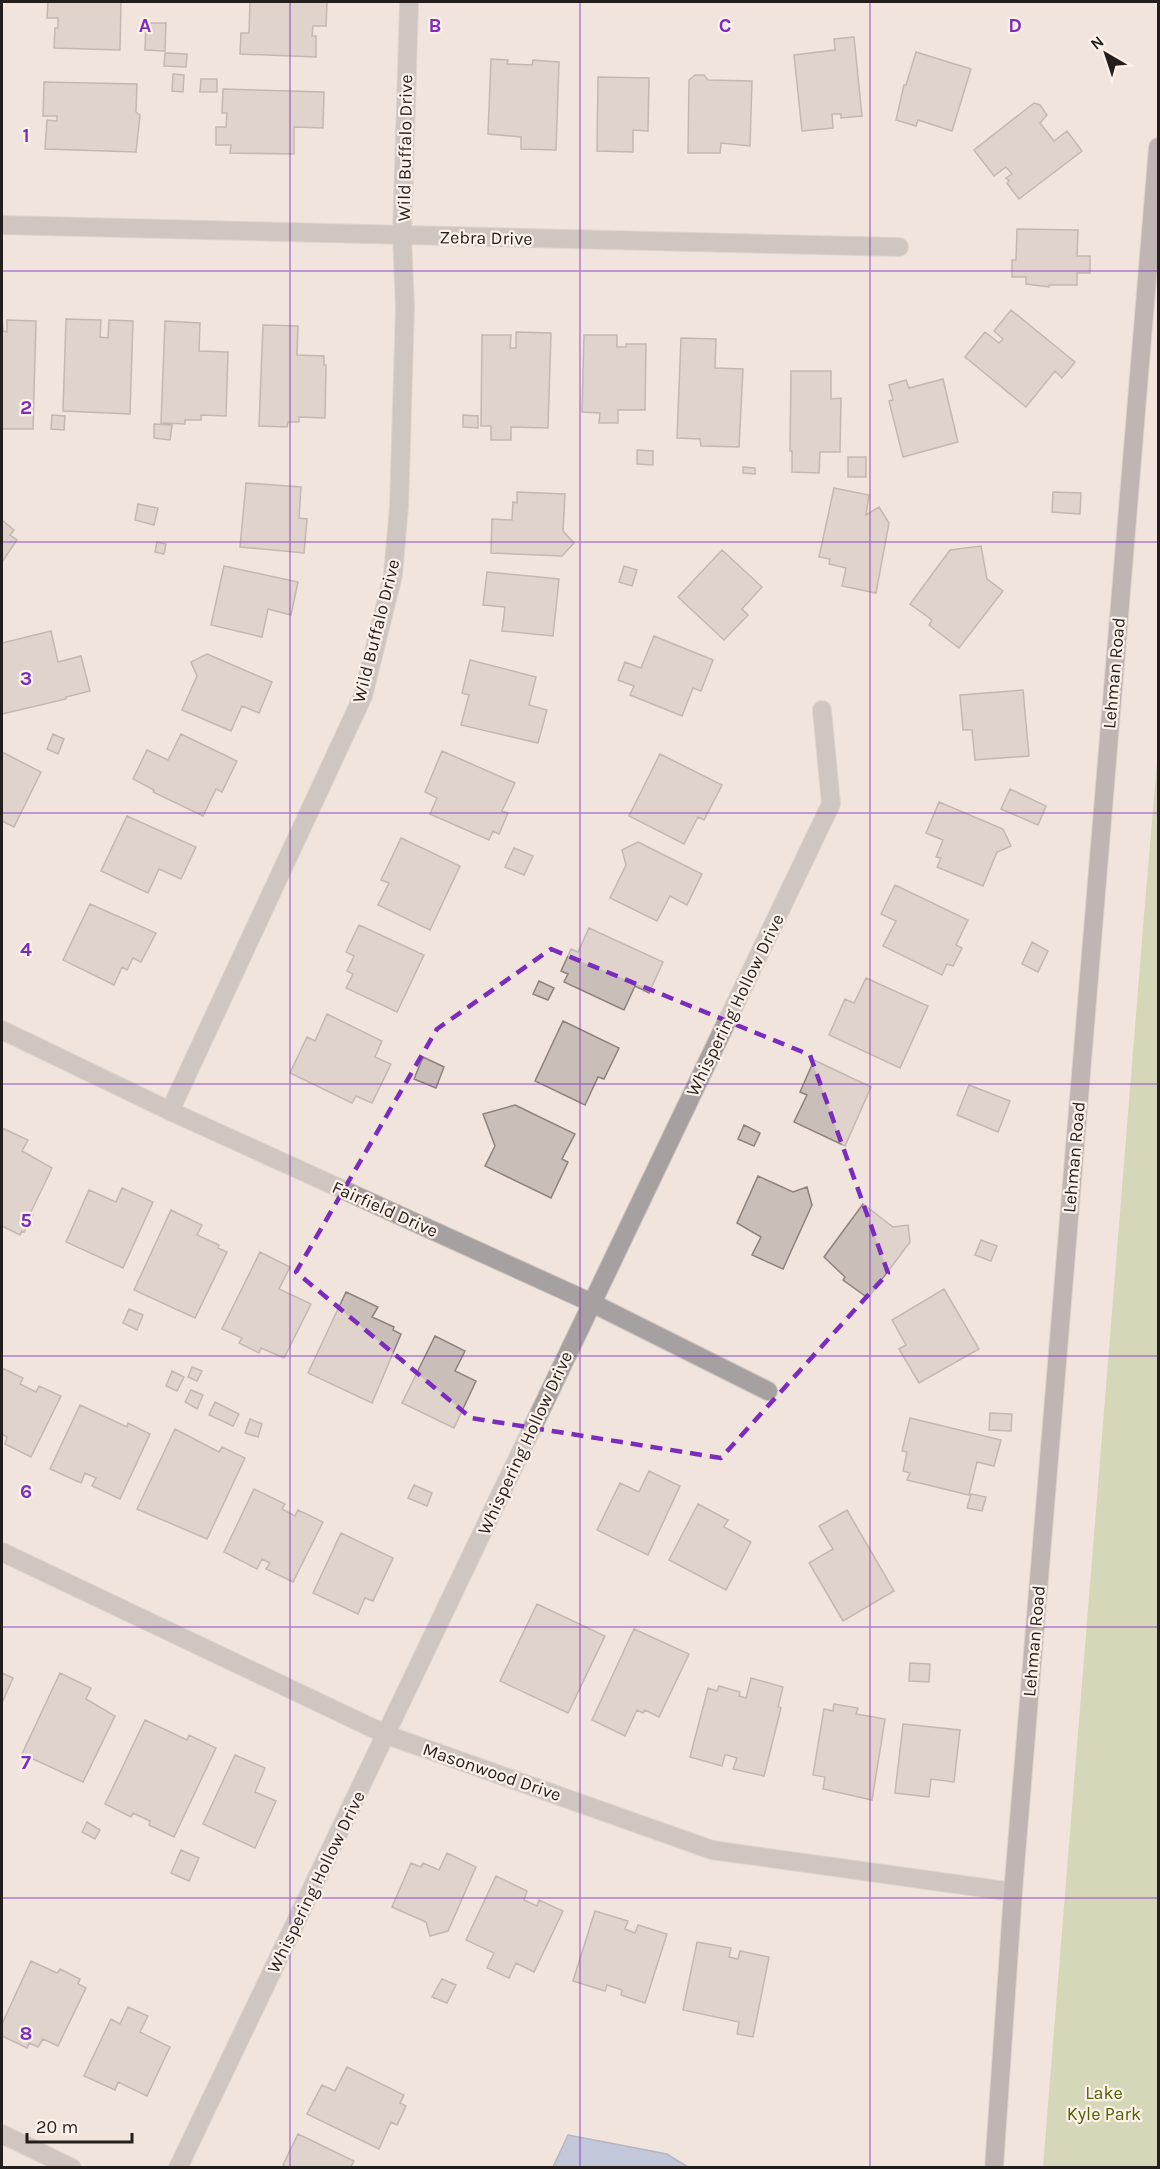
<svg xmlns="http://www.w3.org/2000/svg" width="1160" height="2169" font-family="Karla,sans-serif">
<style>
.green{fill:#b5c58d}
.water{fill:#8ba6d8;stroke:#6c7ea0;stroke-width:1.5}
.building{fill:#cabeb8;stroke:#8e827d;stroke-width:1.5}
.lines{fill:none;stroke-linecap:round;stroke-linejoin:round}
.street-casing{stroke:#cbc1ba;stroke-width:20}
.secondary-casing{stroke:#cbc1ba;stroke-width:20}
.street{stroke:#a6a0a1;stroke-width:18}
.secondary{stroke:#867d7f;stroke-width:18}
.marked{fill:none;stroke:#7b2cbf;stroke-width:4.5;stroke-dasharray:12 8;stroke-linejoin:round}
.grid{fill:none;stroke:#7b2cbf;stroke-width:1.5;stroke-opacity:0.55}
.labels{text-anchor:middle;stroke-width:4.5;stroke-linejoin:round;paint-order:stroke}
.street-label{font-size:18px;fill:#241f1d;stroke:#fdf1ea}
.park-label{font-size:18px;fill:#4e6002;stroke:#fdf1ea}
.grid-label{font-size:20px;text-anchor:middle;font-weight:bold;fill:#7b2cbf;stroke:#fdf1ea;stroke-width:4.5;stroke-linejoin:round;paint-order:stroke}
</style>
<rect width="100%" height="100%" fill="#f0e4dd"/>
<path class="green" d="M1158,750V2167H1043L1143,928Z"/>
<path class="water" d="M568,2135L667,2154L688,2167H553Z"/>
<path class="building" d="M48,2H121L120,50L54,48L55,28H58V18H47Z
M250,2H327L326,26H313L312,36H316V57L240,54L241,33H249Z
M146,23H166L165,51L145,50Z
M854,37L862,116L841,118V114H832L833,128L802,131L794,55L835,50L834,39Z
M916,52L971,69L952,131L918,120L916,126L896,120L904,85H906Z
M165,53L187,54L186,67L164,66Z
M491,59L508,60L507,64L532,65L533,60L559,62L556,150L521,149V137L488,134Z
M173,74L184,75L183,92L172,91Z
M695,75H704L708,80L752,81L750,146L721,143L720,153H688L689,80Z
M598,77L649,78L648,131L633,130V152L597,151Z
M201,79H217V92H200Z
M44,82L137,84L136,112L140,115L136,152L45,149L47,120L57,121V116H43Z
M223,89L324,92L323,128L294,127V154L230,153L231,145H216V127H226L227,113H222Z
M1034,103L1040,105L1047,115L1040,123L1054,141L1067,131L1082,151L1019,199L1007,183L1009,181L1006,178L1012,174L1006,167L994,176L974,150Z
M1017,229L1078,230L1077,256H1090V273H1077V285H1049V287L1026,284V277H1012V260H1016Z
M1011,310L1075,362L1062,378L1055,371L1026,407L965,357L985,332L999,343L1003,339L994,331Z
M2,316L3,331L7,332V320L36,321L33,429H2Z
M66,319L101,320L100,337L108,338L109,320L133,321L130,414L63,411Z
M165,321L200,323L199,351L228,352L226,416L201,415V420H185V424L161,423Z
M263,325L298,326L297,355L324,356V365H326L325,418L299,417V422H288L287,427L259,426Z
M516,332L551,333L548,428L511,427V440H491V426H481L482,335H511L510,348H516Z
M584,335H617V347H626V344H646L645,410H618V423H599L600,413L582,412Z
M681,338L716,339L715,368L743,369L739,447L701,446L700,439L677,438Z
M791,371H831V399L841,398L840,452H820L819,473L792,472V451H790Z
M943,379L958,442L903,457L889,401L893,400L889,385L906,380L909,388Z
M52,415L65,416L64,430L51,429Z
M463,415L478,416V428L463,427Z
M154,424L172,425L170,440L154,438Z
M637,450L653,451V465L637,464Z
M848,457H866V477H848Z
M743,467L755,468V474L743,473Z
M246,483L301,487L299,518L307,519L304,553L240,547Z
M834,488L869,495L866,515L879,507L889,523L876,593L842,586L846,568L829,564L830,559L819,557Z
M517,492L565,494L563,531L574,543L562,556L491,553L492,519L512,520L513,502L517,503Z
M1053,492L1081,493L1080,514L1052,512Z
M138,504L158,508L154,525L135,520Z
M2,520L14,530L10,535L17,540L2,562Z
M157,542L166,544L164,554L155,552Z
M981,546L987,579L1003,591L959,648L929,625L932,620L910,604L950,550Z
M722,550L762,587L742,609L748,615L724,640L678,597Z
M224,566L298,582L291,615L268,609L262,637L211,625Z
M624,566L637,570L632,586L619,582Z
M487,572L559,579L553,636L502,631L505,607L483,605Z
M51,631L58,662L81,656L90,691L66,697V699L2,714V643Z
M654,636L713,660L701,691L693,688L682,716L630,695L634,686L618,680L625,662L641,668Z
M207,654L272,682L259,713L242,706L231,731L182,710L197,676L191,662Z
M470,660L536,677L529,705L547,710L538,743L461,725L469,695L462,693Z
M1023,690L1029,756L975,760L972,730H963L960,695Z
M53,734L64,739L58,754L47,749Z
M181,734L237,761L222,792L216,789L203,816L153,792L154,790L133,779L147,750L168,760Z
M442,751L515,783L502,811L508,813L499,834L493,831L489,840L430,814L437,798L425,792Z
M2,752L41,772L14,827L2,821Z
M660,754L722,785L704,820L698,817L684,844L629,816Z
M1010,789L1046,806L1038,825L1001,809Z
M939,802L1003,829L1011,846L997,852L983,886L937,867L941,858L936,857L943,840L926,833Z
M127,816L196,847L181,879L159,869L148,893L101,871Z
M401,838L460,866L430,930L378,905L389,883L381,880Z
M638,842L702,874L687,905L670,896L657,921L610,898L626,865L622,850Z
M514,848L533,856L524,875L505,867Z
M895,885L968,920L956,945L962,948L953,966L947,964L942,975L883,946L896,921L881,914Z
M90,904L156,933L141,962L133,958L127,970L122,967L114,985L63,960Z
M359,925L424,955L397,1012L346,988L353,974L347,971L354,956L346,952Z
M589,928L663,962L649,993L635,986L624,1010L564,982L568,974L561,971L571,949L578,952Z
M1032,942L1048,951L1038,972L1022,964Z
M866,978L928,1006L900,1068L829,1035L845,999L854,1003Z
M539,981L554,988L548,1000L533,994Z
M327,1014L382,1041L375,1057L391,1064L372,1103L356,1096L352,1103L290,1073L307,1037L315,1041Z
M563,1021L619,1048L604,1079L598,1077L585,1105L535,1081Z
M423,1057L444,1067L436,1088L414,1079Z
M814,1060L871,1087L845,1146L794,1122L807,1095L800,1092Z
M969,1085L1010,1101L998,1132L957,1115Z
M515,1105L575,1134L562,1159L568,1162L551,1198L485,1166L495,1146L483,1114Z
M744,1125L760,1133L754,1146L738,1139Z
M2,1128L28,1140L22,1151L52,1168L30,1214L33,1215L24,1232L22,1231L20,1235L2,1226Z
M758,1176L793,1192L807,1187L812,1205L783,1269L752,1255L761,1237L737,1223Z
M122,1188L153,1202L123,1268L66,1242L89,1190L116,1202Z
M863,1204L893,1227L908,1225L910,1242L868,1298L843,1280L845,1277L824,1257Z
M171,1210L202,1225L197,1235L219,1245L218,1248L227,1252L195,1318L134,1290Z
M981,1240L997,1246L991,1261L975,1255Z
M260,1252L290,1267L279,1289L311,1304L284,1358L261,1348L259,1353L239,1343L242,1338L222,1329Z
M944,1289L979,1349L919,1383L899,1349L906,1345L892,1320Z
M346,1292L378,1307L372,1317L394,1327L393,1330L401,1334L372,1403L308,1373Z
M129,1309L143,1315L137,1330L123,1323Z
M435,1336L465,1351L455,1371L476,1381L454,1428L402,1403Z
M192,1367L202,1371L197,1381L188,1377Z
M2,1368L23,1378L20,1384L36,1392L39,1386L61,1396L31,1457L5,1444L7,1437L2,1434Z
M172,1371L184,1377L177,1391L166,1386Z
M191,1390L203,1395L197,1409L185,1402Z
M215,1402L239,1414L233,1426L209,1415Z
M80,1405L127,1427L128,1423L150,1434L120,1499L92,1486L96,1478L85,1473L81,1483L50,1469Z
M990,1413L1012,1414L1011,1431L989,1430Z
M910,1418L1001,1440L994,1466L977,1462L969,1495L907,1480L910,1473L903,1471L907,1452L902,1451Z
M250,1419L262,1424L258,1437L245,1433Z
M175,1429L219,1452L222,1447L245,1458L207,1539L137,1509Z
M649,1471L680,1486L648,1555L597,1530L620,1483L639,1492Z
M414,1485L432,1493L427,1506L408,1498Z
M254,1489L285,1504L282,1509L295,1516L298,1510L323,1522L293,1582L266,1569L270,1563L262,1559L257,1569L224,1552Z
M971,1494L986,1497L982,1511L967,1508Z
M698,1504L728,1520L724,1527L751,1542L726,1590L669,1560Z
M847,1510L894,1591L843,1621L809,1563L833,1549L819,1526Z
M341,1533L393,1558L373,1601L365,1598L358,1614L313,1593Z
M537,1604L605,1636L568,1713L500,1681Z
M634,1629L689,1654L659,1717L645,1710L643,1713L637,1710L625,1736L592,1720Z
M910,1663L930,1664L929,1682L909,1681Z
M2,1673L13,1678L2,1703Z
M60,1673L91,1688L86,1699L115,1716L83,1782L22,1754Z
M751,1678L783,1687L778,1707L781,1708L764,1776L733,1769L737,1758L727,1755H725L722,1766L690,1757L708,1688L717,1691L719,1686L740,1692L739,1696L746,1698Z
M834,1704L858,1708L856,1714L885,1719L872,1800L823,1789L825,1777L813,1775L824,1709L833,1711Z
M145,1720L187,1740L189,1735L216,1748L174,1837L149,1825L150,1821L133,1813L131,1817L105,1804Z
M903,1724L960,1730L954,1782L931,1779L929,1797L895,1793Z
M235,1755L265,1768L255,1792L276,1801L255,1848L203,1824Z
M87,1822L100,1830L95,1839L82,1832Z
M181,1850L199,1858L189,1881L171,1873Z
M447,1853L476,1867L448,1931L430,1936L426,1922L392,1907L411,1863L421,1867L423,1863L439,1870Z
M496,1876L527,1891L524,1900L537,1906L539,1900L563,1911L534,1972L516,1963L509,1978L487,1968L494,1953L466,1940Z
M595,1911L628,1921L625,1929L635,1933L638,1925L667,1934L645,2003L621,1995L622,1990L607,1985L605,1991L573,1981Z
M697,1942L731,1948L729,1957L738,1959L740,1951L769,1957L753,2037L737,2034L739,2022L683,2010Z
M31,1961L57,1973L60,1969L80,1979L78,1984L86,1988L58,2046L43,2039L38,2047L29,2043L27,2048L2,2036V2024Z
M442,1979L456,1985L447,2003L432,1997Z
M128,2007L148,2016L140,2032L170,2047L147,2096L118,2082L115,2090L84,2076L111,2019L120,2024Z
M347,2067L404,2095L400,2103L406,2106L397,2125L391,2122L379,2149L307,2114L322,2085L335,2091Z
M298,2134L354,2161L350,2168H287L283,2165Z"/>
<g class="lines">
<g class="street-casing">
<path id="street" d="M2,225L899,247
M2,1030L170,1111L592,1303L768,1391
M170,1111L363,696L393,575L399,506L405,308L402,236L409,2
M2,1552L387,1735L712,1850L1013,1892
M2,2134L72,2168
M178,2168L831,804L822,710"/>
</g>
<g class="secondary-casing">
<path id="secondary" d="M994,2168L1013,1892L1158,147"/>
</g>
<use href="#street" class="street"/>
<use href="#secondary" class="secondary"/>
</g>
<path d="M0 0H1160V2169H0ZM551,949L810,1055L888,1273L721,1458L471,1418L296,1272L437,1029Z" fill="#f0e4dd" fill-opacity=".55" fill-rule="evenodd"/>
<path class="marked" d="M551,949L810,1055L888,1273L721,1458L471,1418L296,1272L437,1029Z"/>
<path class="grid" d="M290,2V2168M580,2V2168M870,2V2168M2,271H1158M2,542H1158M2,813H1158M2,1084H1158M2,1356H1158M2,1627H1158M2,1898H1158"/>
<g class="labels">
<g class="street-label">
<text transform="translate(405 148) rotate(-89)" y="6">Wild Buffalo Drive</text>
<text transform="translate(486 238) rotate(1)" y="6">Zebra Drive</text>
<text transform="translate(376 631) rotate(-76)" y="6">Wild Buffalo Drive</text>
<text transform="translate(1114 673) rotate(-85)" y="6">Lehman Road</text>
<text transform="translate(735 1005) rotate(-64)" y="6">Whispering Hollow Drive</text>
<text transform="translate(1074 1157) rotate(-85)" y="6">Lehman Road</text>
<text transform="translate(385 1209) rotate(24)" y="6">Fairfield Drive</text>
<text transform="translate(525 1443) rotate(-65)" y="6">Whispering Hollow Drive</text>
<text transform="translate(1034 1641) rotate(-85)" y="6">Lehman Road</text>
<text transform="translate(492 1772) rotate(19)" y="6">Masonwood Drive</text>
<text transform="translate(316 1882) rotate(-64)" y="6">Whispering Hollow Drive</text>
</g>
<g class="park-label">
<text x="1104" y="2099">Lake<tspan x="1104" dy="21">Kyle Park</tspan></text>
</g>
</g>
<g class="grid-label">
<text x="145" y="32">A</text>
<text x="435" y="32">B</text>
<text x="725" y="32">C</text>
<text x="1015" y="32">D</text>
<text x="26" y="142">1</text>
<text x="26" y="414">2</text>
<text x="26" y="685">3</text>
<text x="26" y="956">4</text>
<text x="26" y="1227">5</text>
<text x="26" y="1498">6</text>
<text x="26" y="1769">7</text>
<text x="26" y="2040">8</text>
</g>
<rect width="1160" height="2169" fill="none" stroke="#241f1d" stroke-width="6"/>
<g transform="translate(1106 54) rotate(321)" stroke="#fdf1ea" stroke-width="4.5" paint-order="stroke">
<path d="M0-4.5L10 22L0 15L-10 22Z" fill="#241f1d"/>
<text y="-9" font-size="16" font-weight="bold" text-anchor="middle" fill="#241f1d">N</text>
</g>
<path d="M27 2133v9h105v-9" fill="none" stroke="#241f1d" stroke-width="3"/>
<text x="36" y="2133" font-size="18" fill="#241f1d" stroke="#fdf1ea" stroke-width="4.5" paint-order="stroke">20 m</text>
</svg>
